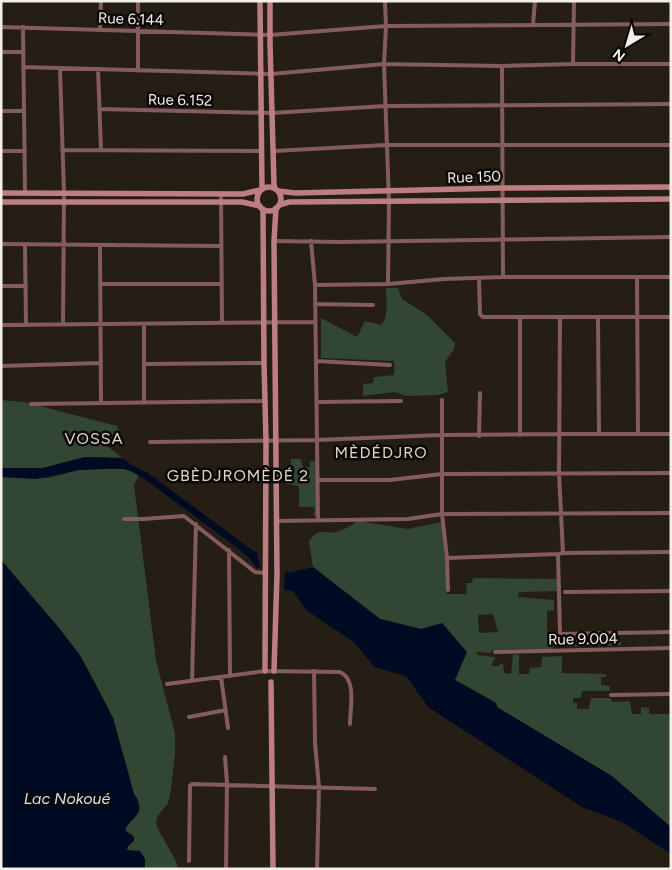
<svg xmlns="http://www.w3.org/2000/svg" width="672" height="870" font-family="Figtree,sans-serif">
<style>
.green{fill:#324634;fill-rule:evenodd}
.water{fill:#000b23}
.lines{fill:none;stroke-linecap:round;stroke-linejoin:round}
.street{stroke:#845c5e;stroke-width:4}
.secondary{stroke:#bd7e82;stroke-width:5.5}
.labels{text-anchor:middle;stroke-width:5;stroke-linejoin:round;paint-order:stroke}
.street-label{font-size:15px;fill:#f4efe9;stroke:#0b0805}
.neighbourhood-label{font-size:16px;letter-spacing:1px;fill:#e0d6ca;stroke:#0b0805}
.water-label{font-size:16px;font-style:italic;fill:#cee0f5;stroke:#0b0805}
</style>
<rect width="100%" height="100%" fill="#251e14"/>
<path class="green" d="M386,288H398L402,299L427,315L455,343L454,349L445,362L448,392L438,395L407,396L394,392L363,396V384L373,383L374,377L394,375V361L321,358V318L357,337L365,321L381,325C389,317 386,300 386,288Z
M1,400L24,402L117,426L120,433L107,441L106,445L122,458L85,457L43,468H1Z
M291,459H301L303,468L310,467V461H316L317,517L314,516V507H299V486L286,484L287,481L291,480Z
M114,468L124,469L139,475L134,485L156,661L175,733V753L171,789L168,803L157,817L156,822L158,829L176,861L178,869H145V859L140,852L127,850L128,846L133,842V835L127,832L125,829L139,801L134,794L113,718L87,668L79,654L59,628L1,560V477L48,478L79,470Z
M358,521L408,529L441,522L445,558L447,594H467L466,583H472L473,578L560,579L561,591L519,592L518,597L554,600V610L547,611V631L559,633L560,638L621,641V645L554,647L551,649L492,650L491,653L477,652V655L495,657V660L493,661L492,666H499L500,664L503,663L504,673L511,674L513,654L519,655V674H529L530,668L541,667L542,657L562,656V673L606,674V677H601V685L610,686L609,691H582L581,698H573V703H577V709H589L591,698H610L613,702L630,701L632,714H641V707L649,708V714H671V827L497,707L496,703L455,680L421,629L380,619L313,567L309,542C319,526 322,535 336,532C344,530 352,525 358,521ZM493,614L498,632L479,633L478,615Z"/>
<path class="water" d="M85,457L122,458L132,465L148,473L253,551L257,552L260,568H257L248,557L236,547L146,480L131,471L124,469H105L79,470L36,479L1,477V468H43Z
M1,560L59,628L79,654L87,668L113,718L134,794C146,814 136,813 125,829L127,832L134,837V841L128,846L127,850L140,851L145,859V869H1Z
M313,567L380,619L421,629L442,623L467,652L455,680L496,703L497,707L612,776L671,827V854L622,822L582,807L428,707L406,676L374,667L355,643L306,610L293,591L284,590L285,572H292Z"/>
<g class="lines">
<path class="street" d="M138,1V71
M385,1L386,26L384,64L389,202L388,284
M533,25L535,1
M1,27L270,35L386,26L671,24
M23,27L25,193
M100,29L101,1
M1,52H23
M573,64L574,1
M502,66L503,277
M23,67L271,74L384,64L502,66L573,64H671
M60,69L64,193L63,324
M98,69L101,150
M99,109L272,113L385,106L671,104
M1,111H24
M62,150L261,151
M1,151H25
M274,151L386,145H671
M221,193L222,323
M274,241L340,242L671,237
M311,241L315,285L318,520
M1,244L221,246
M25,245L26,325
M100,245L101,403
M637,277L638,434
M479,278L480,314L483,317H671
M100,284H222
M315,285L388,284L444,279L503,277H671
M1,286H26
M315,304L373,305
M520,317V435
M560,317L559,474L563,553L558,554L560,634L671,632
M598,318L599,434
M1,325L315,322
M316,361L390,365
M144,364L264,363
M1,366L100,363
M442,400V514L447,558L448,590
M144,402V324
M317,402L401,401
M31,404L265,401
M479,436L480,393
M150,442L317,440L441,435L559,434H671
M318,480H390L442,474L671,473
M124,519H143L184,516L255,572L265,573
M276,521L408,519L442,514L671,513
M229,550L230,676
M563,553L671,552
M447,558L558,554
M565,592L671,591
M495,652L671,648
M314,671L315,742L319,788L317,869
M221,677L228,728
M192,680L196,524
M167,684L265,671L340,672C357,679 350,709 350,724
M611,695L671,694
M189,717L226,710
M225,757L227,783L226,869
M189,861L190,786L192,784L375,789"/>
<path class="secondary" d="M260,1L262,189
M270,1V43L274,184L275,189
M257 199a12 12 0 1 1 24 0a12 12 0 1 1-24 0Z
M278,191L295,193L503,188L671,187
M1,193L243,194L260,190
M1,202H242L260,206
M279,205L289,202L671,199
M263,209L264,363L266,441L265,671
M274,671L277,574L274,241L276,208
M271,682L273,869"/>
</g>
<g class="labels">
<g class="street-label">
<text transform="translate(131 19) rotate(2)" y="5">Rue 6.144</text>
<text transform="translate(180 100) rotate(1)" y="5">Rue 6.152</text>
<text transform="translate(474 177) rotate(-2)" y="5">Rue 150</text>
<text transform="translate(583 639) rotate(-1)" y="5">Rue 9.004</text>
</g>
<g class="neighbourhood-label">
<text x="94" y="444">VOSSA</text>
<text x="381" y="458">MÈDÉDJRO</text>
<text x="238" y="481">GBÈDJROMÈDÉ 2</text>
</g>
<g class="water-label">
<text x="67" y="804">Lac Nokoué</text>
</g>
</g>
<rect width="672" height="870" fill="none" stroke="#f4efe9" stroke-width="5"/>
<g transform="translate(627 45) rotate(218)" stroke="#0b0805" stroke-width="4" paint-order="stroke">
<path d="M0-4L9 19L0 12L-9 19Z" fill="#f4efe9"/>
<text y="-8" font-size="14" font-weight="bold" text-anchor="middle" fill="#f4efe9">N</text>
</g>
</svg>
